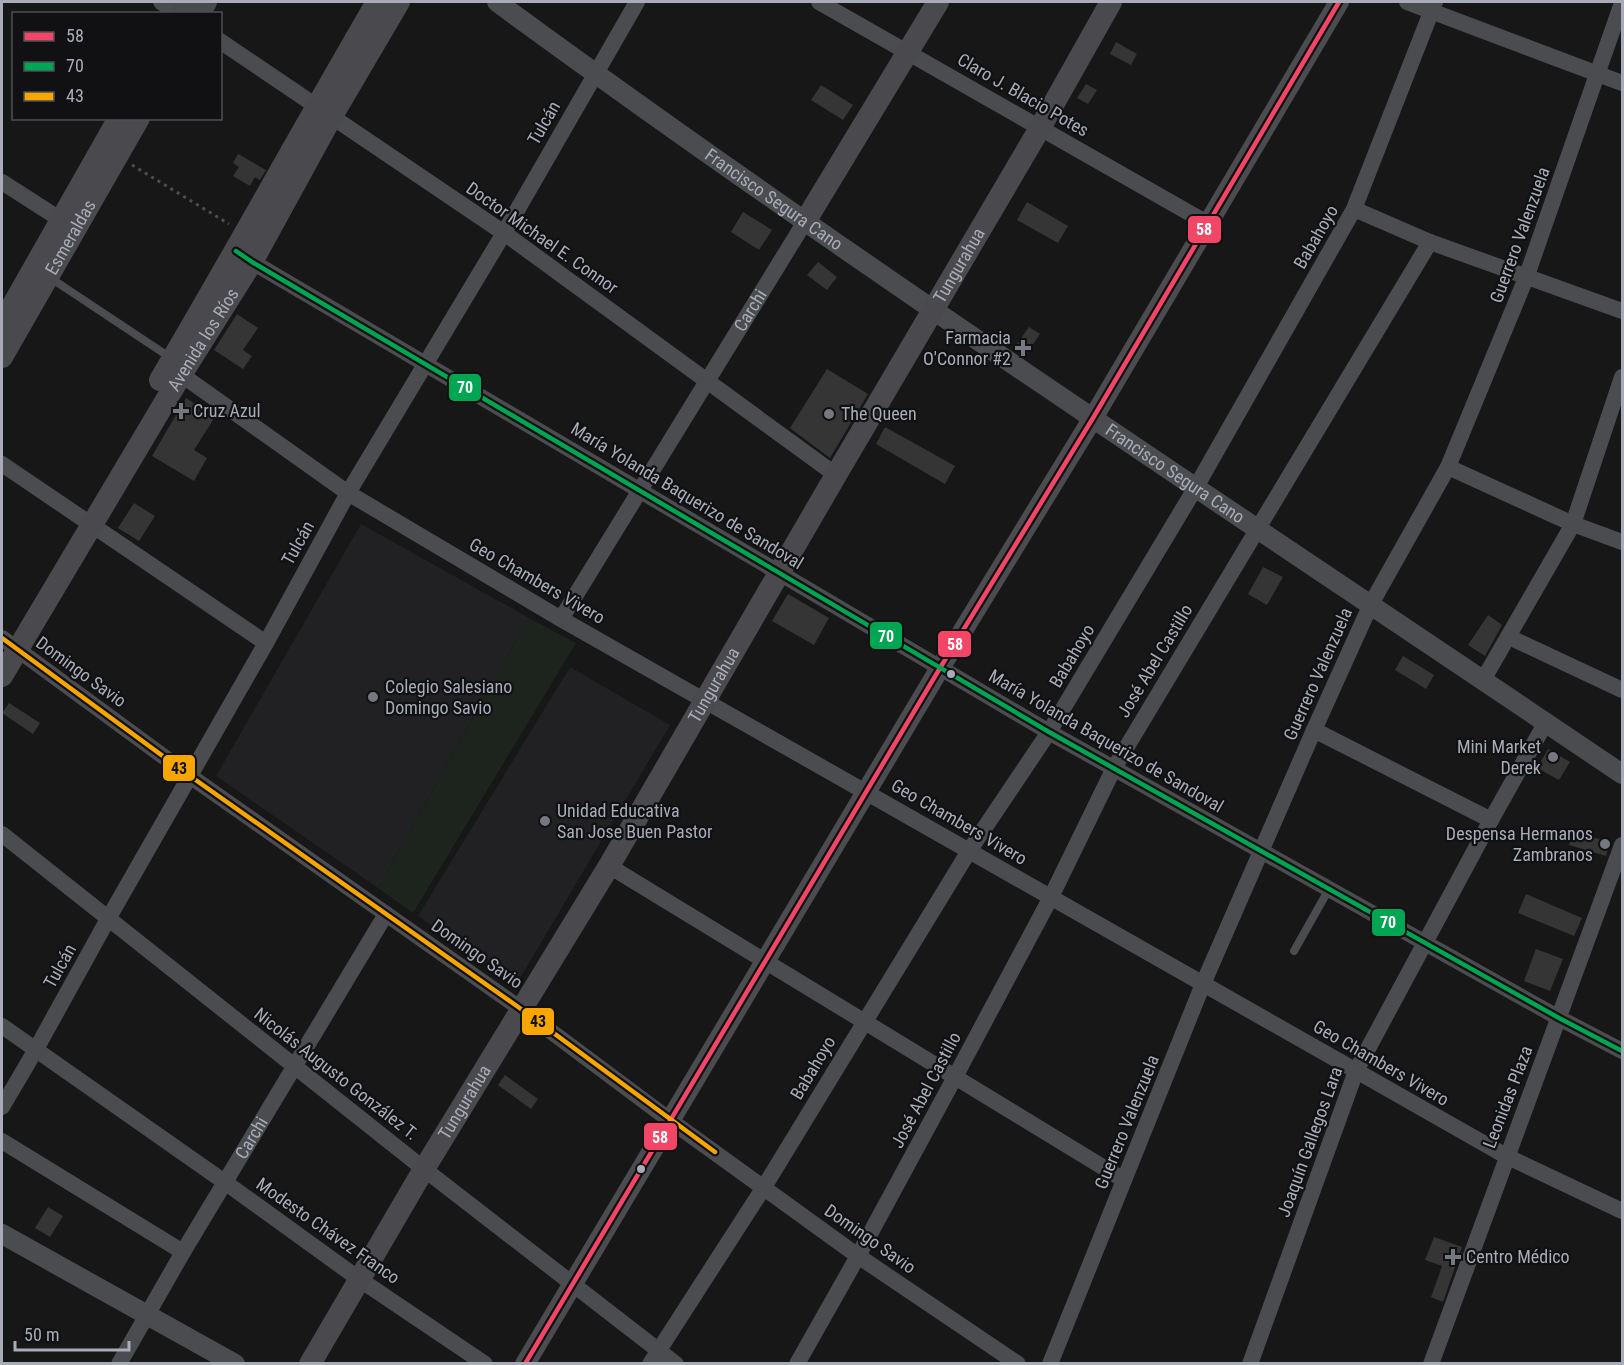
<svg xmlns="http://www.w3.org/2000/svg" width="1624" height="1365" font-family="'Roboto Condensed',sans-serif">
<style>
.built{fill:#212123}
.green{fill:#1d241e}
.building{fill:#353536}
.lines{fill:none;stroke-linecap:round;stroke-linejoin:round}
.path{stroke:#4d4e52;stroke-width:3;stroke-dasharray:3 4.5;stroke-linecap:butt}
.service{stroke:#4b4c50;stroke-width:8}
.minor{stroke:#4b4c50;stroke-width:16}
.tertiary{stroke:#4b4c50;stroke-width:20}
.secondary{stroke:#4a4a4e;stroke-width:22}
.bus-1-casing{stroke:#111113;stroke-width:9}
.bus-2-casing{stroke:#111113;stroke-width:9}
.bus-3-casing{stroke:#111113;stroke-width:9}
.bus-1{stroke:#f34667;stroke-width:4.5}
.bus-2{stroke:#00a651;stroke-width:4.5}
.bus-3{stroke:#f7a600;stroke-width:4.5}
.poi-dot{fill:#757880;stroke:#111113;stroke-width:2}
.bus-dot{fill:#a7acb8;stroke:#111113;stroke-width:2}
.labels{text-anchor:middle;stroke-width:4.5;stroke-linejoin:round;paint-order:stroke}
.street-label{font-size:18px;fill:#a7acb8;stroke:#111113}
.poi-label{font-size:18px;fill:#a7acb8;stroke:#111113;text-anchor:start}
.line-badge{stroke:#111113;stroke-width:2}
.badge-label{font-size:16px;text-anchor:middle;font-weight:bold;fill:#fff}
.pale-badge-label{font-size:16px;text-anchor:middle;font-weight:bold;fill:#111}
</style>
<rect width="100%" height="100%" fill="#171717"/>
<path class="built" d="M361,524L529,618L378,888L216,776Z
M570,667L670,725L516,985L418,916Z"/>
<path class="green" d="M529,618L576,643L413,913L378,888Z"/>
<path class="building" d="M1116,42L1137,54L1131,65L1110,54Z
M1086,84L1097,90L1088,104L1077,98Z
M821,85L853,105L843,120L811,100Z
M238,154L266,170L260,180L255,177L250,186L233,176L239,167L233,163Z
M1027,202L1068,226L1058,243L1017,220Z
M743,212L772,230L759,250L731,232Z
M818,262L837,277L827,290L807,275Z
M237,314L258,328L243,350L252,356L243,369L214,350Z
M1029,327L1040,334L1025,356L1014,348Z
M827,369L868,394L830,458L790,428Z
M186,398L215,417L194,450L207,458L194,481L152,456Z
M885,427L955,466L945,484L876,444Z
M134,503L155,516L139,541L118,528Z
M1263,567L1283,577L1267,605L1248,594Z
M788,594L829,618L814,645L772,621Z
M1488,615L1502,625L1485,656L1468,645Z
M1403,656L1434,675L1426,689L1395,670Z
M9,703L40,723L33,734L2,713Z
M1548,749L1570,762L1559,780L1537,768Z
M1573,832L1610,842L1606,856L1569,845Z
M1526,894L1582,918L1574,936L1518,913Z
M1536,949L1563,959L1550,991L1524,981Z
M505,1075L538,1099L531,1109L498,1085Z
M48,1207L63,1216L50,1237L35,1228Z
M1434,1237L1462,1247L1443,1302L1431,1297L1442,1266L1425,1260Z"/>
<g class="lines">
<path class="path" d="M132,165L229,224"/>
<path class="service" d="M49,277L171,358
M1294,951L1329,889"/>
<g class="minor">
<path d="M161,2L179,14"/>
<path d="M819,2L1207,223"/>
<path d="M1407,2L1622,83"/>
<path d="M220,41L504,233L836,475"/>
<path d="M2,182L69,225"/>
<path d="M1354,209L1430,242L1622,311"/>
<path d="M244,257L1049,732L1559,1018L1622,1051"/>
<path d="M172,368L348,493L561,619L1506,1156L1622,1211"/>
<path d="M2,464L266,643"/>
<path d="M1448,467L1573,524L1622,542"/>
<path id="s1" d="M561,619L806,220"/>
<path d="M1509,637L1622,690"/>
<path d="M2,638L190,776L521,1009L671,1121L858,1256L1018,1364"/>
<path d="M1483,680L1573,524L1622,377"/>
<path d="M1314,730L1491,820"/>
<path d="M2,834L424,1169L676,1364"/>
<path d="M609,866L1124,1180"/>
<path d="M2,1026L226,1183L359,1279L485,1364"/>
<path d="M2,1107L35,1051L108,919L266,643L348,493L504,233L637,2"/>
<path d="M2,1141L183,1252"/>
<path id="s2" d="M119,1364L183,1252L386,914"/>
<path d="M650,1364L764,1187L969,851L1049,732L1196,487L1354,209L1435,2"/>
<path d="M797,1364L858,1256L955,1077L1051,897L1114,768L1430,242"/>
<path d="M1050,1364L1203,984L1314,730L1371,604L1448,467L1526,278L1622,3"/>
<path d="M1250,1364L1356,1071L1491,820L1546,722"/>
<path d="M1431,1364C1494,1190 1559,1018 1622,845"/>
</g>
<g class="tertiary">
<path id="s3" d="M497,2C864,271 1245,519 1622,774"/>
<path d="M2,1234L235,1364"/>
<path d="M525,1364L940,668L1093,418L1339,2"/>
</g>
<g class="secondary">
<path d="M181,14L188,2"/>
<path d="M199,14L206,2"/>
<path d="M806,220L938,2"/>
<path d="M2,324L119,118"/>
<path id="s4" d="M2,357L139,118"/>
<path d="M160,380C234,255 304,127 377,2"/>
<path id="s5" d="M2,676L181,375L252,262L332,116L399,2"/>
<path id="s6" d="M310,1364L424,1169L609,866L836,475L1040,128L1111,2"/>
</g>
<g class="bus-1-casing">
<path id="bus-1" d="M525,1364L940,668L1093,418L1339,2"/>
</g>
<g class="bus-2-casing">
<path id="bus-2" d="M236,251L252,262L1049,732L1559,1018L1622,1051"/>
</g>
<g class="bus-3-casing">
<path id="bus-3" d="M2,638L190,776L521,1009L715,1152"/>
</g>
<use href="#bus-1" class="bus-1"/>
<use href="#bus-2" class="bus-2"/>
<use href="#bus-3" class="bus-3"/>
</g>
<g class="poi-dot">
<path d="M1020 339h6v6h6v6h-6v6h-6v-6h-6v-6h6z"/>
<path d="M178 402h6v6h6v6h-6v6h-6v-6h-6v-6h6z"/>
<circle cx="829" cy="414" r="6"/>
<circle cx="373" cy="697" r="6"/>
<circle cx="1553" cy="757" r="6"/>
<circle cx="545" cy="821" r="6"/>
<circle cx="1605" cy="844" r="6"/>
<path d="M1450 1248h6v6h6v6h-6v6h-6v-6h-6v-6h6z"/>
</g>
<g class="bus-dot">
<circle cx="951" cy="674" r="5"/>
<circle cx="641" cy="1169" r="5"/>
</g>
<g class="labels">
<g class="street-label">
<text transform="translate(1023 95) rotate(30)" y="6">Claro J. Blacio Potes</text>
<text transform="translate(544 123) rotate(-60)" y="6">Tulcán</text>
<text dy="6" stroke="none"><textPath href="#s3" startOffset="340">Francisco Segura Cano</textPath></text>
<text transform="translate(1520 235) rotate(-70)" y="6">Guerrero Valenzuela</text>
<text transform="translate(1316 237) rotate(-60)" y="6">Babahoyo</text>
<text dy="6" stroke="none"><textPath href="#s4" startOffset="138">Esmeraldas</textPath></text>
<text transform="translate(542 238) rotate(35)" y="6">Doctor Michael E. Connor</text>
<text dy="6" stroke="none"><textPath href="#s6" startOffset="1276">Tungurahua</textPath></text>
<text dy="6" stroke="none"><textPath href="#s1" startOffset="362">Carchi</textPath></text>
<text dy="6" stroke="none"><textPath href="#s5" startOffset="392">Avenida los Ríos</textPath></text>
<text dy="6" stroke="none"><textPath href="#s3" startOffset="826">Francisco Segura Cano</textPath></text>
<text transform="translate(687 496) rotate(31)" y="6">María Yolanda Baquerizo de Sandoval</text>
<text transform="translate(298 543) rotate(-61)" y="6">Tulcán</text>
<text transform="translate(537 581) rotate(30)" y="6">Geo Chambers Vivero</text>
<text transform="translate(1072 656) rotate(-59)" y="6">Babahoyo</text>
<text transform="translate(1155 661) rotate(-59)" y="6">José Abel Castillo</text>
<text transform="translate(81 672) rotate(36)" y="6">Domingo Savio</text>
<text transform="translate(1318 674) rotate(-66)" y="6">Guerrero Valenzuela</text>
<text dy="6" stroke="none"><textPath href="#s6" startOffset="790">Tungurahua</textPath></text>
<text transform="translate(1106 741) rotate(30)" y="6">María Yolanda Baquerizo de Sandoval</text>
<text transform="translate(959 822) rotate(30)" y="6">Geo Chambers Vivero</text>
<text transform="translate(477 954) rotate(35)" y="6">Domingo Savio</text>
<text transform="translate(60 966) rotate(-61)" y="6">Tulcán</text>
<text transform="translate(1381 1063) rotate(30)" y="6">Geo Chambers Vivero</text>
<text transform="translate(813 1068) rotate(-59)" y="6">Babahoyo</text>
<text transform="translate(336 1074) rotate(38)" y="6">Nicolás Augusto González T.</text>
<text transform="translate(926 1090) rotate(-62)" y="6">José Abel Castillo</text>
<text transform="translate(1508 1097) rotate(-69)" y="6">Leonidas Plaza</text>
<text dy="6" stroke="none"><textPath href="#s6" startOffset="304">Tungurahua</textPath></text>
<text transform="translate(1127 1122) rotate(-68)" y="6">Guerrero Valenzuela</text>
<text dy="6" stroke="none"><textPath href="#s2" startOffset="262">Carchi</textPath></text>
<text transform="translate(1310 1142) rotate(-70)" y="6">Joaquín Gallegos Lara</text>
<text transform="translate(328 1231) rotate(35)" y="6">Modesto Chávez Franco</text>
<text transform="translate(870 1239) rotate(35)" y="6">Domingo Savio</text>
</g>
<g class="poi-label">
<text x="1011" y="344" text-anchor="end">Farmacia<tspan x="1011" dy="21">O'Connor #2</tspan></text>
<text x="193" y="417">Cruz Azul</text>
<text x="841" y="420">The Queen</text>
<text x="385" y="693">Colegio Salesiano<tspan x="385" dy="21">Domingo Savio</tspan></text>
<text x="1541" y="753" text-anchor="end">Mini Market<tspan x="1541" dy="21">Derek</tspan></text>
<text x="557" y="817">Unidad Educativa<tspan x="557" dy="21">San Jose Buen Pastor</tspan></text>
<text x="1593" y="840" text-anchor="end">Despensa Hermanos<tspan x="1593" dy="21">Zambranos</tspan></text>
<text x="1466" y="1263">Centro Médico</text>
</g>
</g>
<g class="line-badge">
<rect x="1187" y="215" width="35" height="29" rx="6" fill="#f34667"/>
<rect x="448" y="373" width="34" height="29" rx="6" fill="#00a651"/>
<rect x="869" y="621" width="34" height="29" rx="6" fill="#00a651"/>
<rect x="937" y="630" width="35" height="28" rx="6" fill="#f34667"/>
<rect x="162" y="754" width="34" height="28" rx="6" fill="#f7a600"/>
<rect x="1371" y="908" width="35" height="29" rx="6" fill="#00a651"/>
<rect x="521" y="1007" width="34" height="29" rx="6" fill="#f7a600"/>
<rect x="643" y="1122" width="35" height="29" rx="6" fill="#f34667"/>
</g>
<g class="badge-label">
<text x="1204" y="235">58</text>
<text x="465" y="393">70</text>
<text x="886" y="642">70</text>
<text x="955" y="650">58</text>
<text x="1388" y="928">70</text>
<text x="660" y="1143">58</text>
</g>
<g class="pale-badge-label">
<text x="179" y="774">43</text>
<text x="538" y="1027">43</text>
</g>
<rect width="1624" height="1365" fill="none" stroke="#a7acb8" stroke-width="6"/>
<rect x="12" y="12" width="210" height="108" fill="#111113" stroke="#4d4f55" stroke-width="1.5"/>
<rect x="24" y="32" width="30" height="9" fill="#f34667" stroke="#4d4f55" stroke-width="1.5"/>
<text x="66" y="42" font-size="18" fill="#a7acb8">58</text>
<rect x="24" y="62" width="30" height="9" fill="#00a651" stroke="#4d4f55" stroke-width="1.5"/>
<text x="66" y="72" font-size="18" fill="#a7acb8">70</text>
<rect x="24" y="92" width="30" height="9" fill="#f7a600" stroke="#4d4f55" stroke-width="1.5"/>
<text x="66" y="102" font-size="18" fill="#a7acb8">43</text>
<path d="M15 1341v9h114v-9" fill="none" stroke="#a7acb8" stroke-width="3"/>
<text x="24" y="1341" font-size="18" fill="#a7acb8" stroke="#111113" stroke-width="4.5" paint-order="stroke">50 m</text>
</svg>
